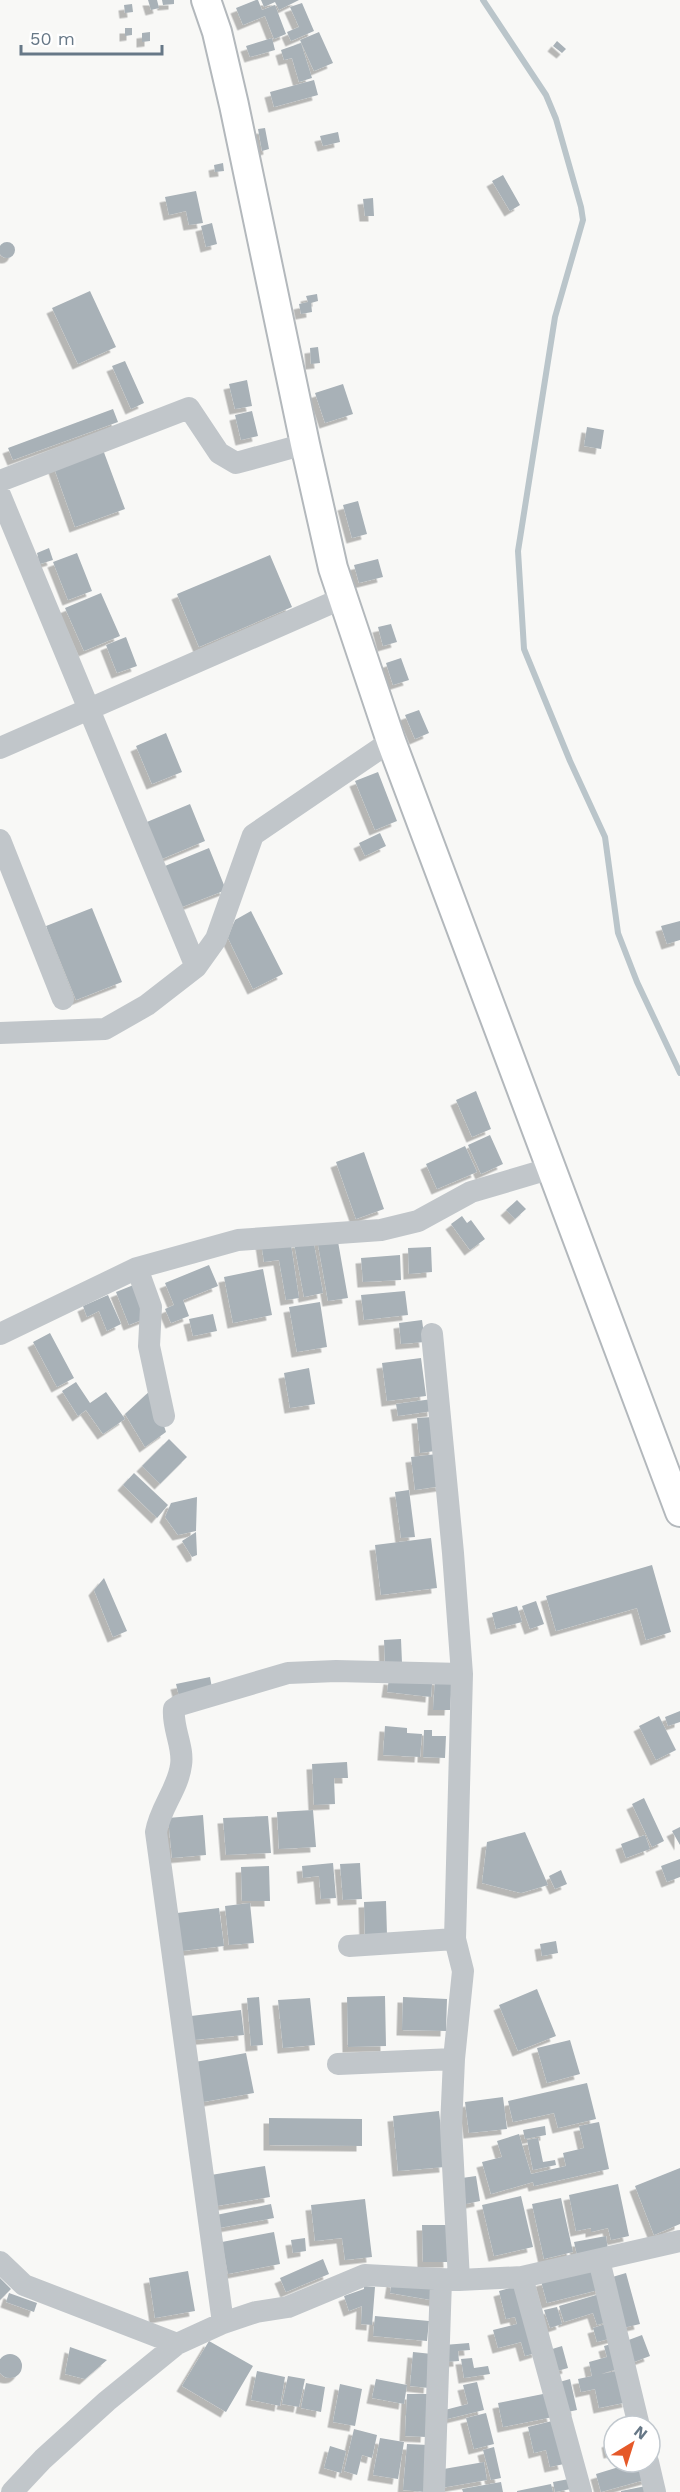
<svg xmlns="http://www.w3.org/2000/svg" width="680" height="2492" font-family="'Work Sans',sans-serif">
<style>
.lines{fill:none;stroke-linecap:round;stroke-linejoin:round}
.stream{stroke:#bac5ca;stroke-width:6}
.building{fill:#a8b1b7;filter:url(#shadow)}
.major-casing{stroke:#b3b8bc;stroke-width:32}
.minor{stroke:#c1c6ca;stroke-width:22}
.major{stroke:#fff;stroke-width:28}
</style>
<defs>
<filter id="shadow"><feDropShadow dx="-5.5" dy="5.5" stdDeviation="0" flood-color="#0004"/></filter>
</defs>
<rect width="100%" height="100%" fill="#f8f8f6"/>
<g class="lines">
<path class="stream" d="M483,0L546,95L556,119L581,207L583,220L555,317L518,551L524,649L570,761L605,837L618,933L637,982L680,1073"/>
</g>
<path class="building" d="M148,0H157L159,8L151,10Z
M162,0H174V4L163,5Z
M256,0H258L262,10L275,5L286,34L274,39L265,16L243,25L236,8Z
M261,0H299L279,10L275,2L264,7Z
M302,3L314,31L291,41L287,32L299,27L290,7Z
M132,4L133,12L125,13L124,5Z
M125,28H132V35L125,36Z
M150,32V41L142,42V33Z
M319,32L333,63L314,71L300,40Z
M272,38L275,50L250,57L246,46Z
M557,41L566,49L562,53L553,46Z
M301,43L312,78L299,82L292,58L284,60L281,50Z
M314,80L318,95L274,107L270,92Z
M265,128L269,149L262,151L258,129Z
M338,132L340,142L323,146L320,136Z
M223,163L224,171L215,172L214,165Z
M503,175L520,205L510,211L492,181Z
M196,191L203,223L189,225L186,211L169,215L165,197Z
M373,198L374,216H365L363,199Z
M212,223L217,244L206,247L201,226Z
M-1 250a8 8 0 1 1 16 0a8 8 0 1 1-16 0Z
M90,291L116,347L78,364L52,308Z
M317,294L318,301L311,303L312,312L301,314L299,304L308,302L306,296Z
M318,347L320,363L311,364L310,348Z
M125,361L144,403L131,409L112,366Z
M247,380L252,406L235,409L229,384Z
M343,384L353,414L325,423L315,393Z
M113,409L118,422L13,460L8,448Z
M252,411L258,436L241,440L235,415Z
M587,427L604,430L601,449L584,446Z
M102,447L125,509L75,527L53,465Z
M358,501L367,534L352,538L343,505Z
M49,548L53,560L40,564L37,553Z
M77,553L92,591L68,600L53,562Z
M270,555L292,607L199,647L177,594Z
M378,559L383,577L359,583L354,565Z
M101,593L120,636L84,651L65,608Z
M391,624L397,642L383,646L378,627Z
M126,637L137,666L117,673L106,645Z
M401,658L409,680L393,685L386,663Z
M419,710L429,733L415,739L405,715Z
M166,733L182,772L152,784L136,746Z
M378,772L397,821L375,830L355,781Z
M190,804L205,841L157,861L142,824Z
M380,833L386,846L365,856L359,843Z
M209,848L226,890L182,907L165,866Z
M92,908L122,982L76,1000L46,926Z
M251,911L283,974L253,989L228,938L235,920Z
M680,921V940L667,944L661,926Z
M476,1091L491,1129L472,1137L456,1100Z
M490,1135L503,1164L481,1174L468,1145Z
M465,1146L477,1172L437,1189L426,1164Z
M364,1152L384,1209L356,1219L336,1162Z
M517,1200L526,1209L515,1219L506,1210Z
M462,1216L467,1223L471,1220L485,1239L470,1250L451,1224Z
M337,1236L348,1298L328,1301L317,1239Z
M290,1238L299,1298L286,1300L279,1260L264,1262L261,1242Z
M313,1239L323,1293L304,1297L294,1243Z
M431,1247L432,1272L409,1274L408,1248Z
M400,1255L401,1280L363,1282L361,1258Z
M209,1265L218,1286L183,1300L189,1316L171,1323L165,1309L174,1305L165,1283Z
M263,1269L272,1315L233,1323L224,1277Z
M136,1284L149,1317L129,1325L116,1292Z
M405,1291L408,1315L364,1320L361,1295Z
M108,1295L121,1324L107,1331L99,1311L87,1317L83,1306Z
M320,1302L327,1347L297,1352L289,1307Z
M213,1314L217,1331L193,1336L189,1319Z
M422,1320L425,1342L401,1344L399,1323Z
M50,1333L74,1378L57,1387L33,1342Z
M421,1358L426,1396L387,1401L382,1363Z
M309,1368L315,1404L290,1408L284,1373Z
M76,1382L90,1403L106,1392L125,1419L103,1434L86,1410L78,1416L62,1391Z
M152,1389L166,1432L145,1447L125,1414Z
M432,1399L433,1411L398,1416L396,1404Z
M432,1417L435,1451L420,1453L417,1418Z
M169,1439L187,1457L160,1484L142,1466Z
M437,1454L442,1486L415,1490L411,1457Z
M134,1473L168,1505L157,1518L123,1485Z
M409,1490L415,1537L401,1538L395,1492Z
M197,1497L196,1531L178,1535L165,1517L171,1503Z
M196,1532L197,1555L192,1557L182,1541Z
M431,1538L437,1588L381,1595L375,1545Z
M652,1565L671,1632L646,1640L637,1608L556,1631L546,1596Z
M104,1578L127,1631L113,1637L94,1590Z
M536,1601L544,1624L530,1629L522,1606Z
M517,1606L522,1622L496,1629L492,1613Z
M401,1639L402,1663H385L384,1640Z
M210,1677L212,1688L179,1696L176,1684Z
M389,1679L432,1684L431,1697L387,1692Z
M435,1679L452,1680L450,1710H433Z
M680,1711V1722L668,1726L665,1717Z
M659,1716L676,1750L656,1760L639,1726Z
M385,1726L407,1728V1733L422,1734L420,1757L383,1755Z
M424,1730H432V1736H446L445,1758L423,1757Z
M347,1762L348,1778H334L335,1804L314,1805L312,1764Z
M644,1798L664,1841L652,1847L632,1804Z
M313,1810L316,1847L279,1849L277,1812Z
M203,1815L206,1855L172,1858L168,1818Z
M268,1816L271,1853L226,1855L223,1818Z
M680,1827V1845L672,1831Z
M525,1832L548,1885L521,1893L482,1883L487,1842Z
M645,1835L650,1849L626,1858L621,1844Z
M680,1859V1877L667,1882L661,1866Z
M333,1863L336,1898L321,1899L319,1876L303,1878L302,1866Z
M360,1863L362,1899L343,1900L340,1864Z
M269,1866L270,1901H242L241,1867Z
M561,1870L567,1884L555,1889L549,1876Z
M386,1901L387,1935L365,1936L364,1902Z
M250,1903L254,1943L229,1945L225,1906Z
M219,1908L224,1946L182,1951L177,1913Z
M556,1941L558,1953L542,1956L540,1944Z
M537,1989L556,2036L518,2051L499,2005Z
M385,1996L386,2046L348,2047L347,1997Z
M259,1997L263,2045L251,2046L247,1998Z
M403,1997L447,1999L446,2031L402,2030Z
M310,1998L315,2045L283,2048L278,2000Z
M241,2010L244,2035L194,2040L191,2016Z
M570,2040L580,2074L547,2083L537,2048Z
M246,2053L254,2093L203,2102L195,2062Z
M587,2083L596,2119L558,2128L554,2113L513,2122L508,2101Z
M503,2097L507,2129L469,2133L465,2102Z
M439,2111L445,2167L398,2171L393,2116Z
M269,2118L362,2119V2146L269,2145Z
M599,2122L609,2169L534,2186L533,2182L491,2194L482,2162L502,2157L497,2141L519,2134L531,2174L566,2166L563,2153L584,2148L579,2126Z
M545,2126L546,2135L525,2139L523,2130Z
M538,2138L543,2162L555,2160L556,2165L533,2170L527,2140Z
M265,2166L270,2197L217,2206L211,2175Z
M680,2168V2224L654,2235L635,2186Z
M476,2176L480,2201L466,2204L462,2178Z
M618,2184L629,2236L611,2240L608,2228L591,2232V2228L576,2231L569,2195Z
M521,2196L533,2247L494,2256L482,2205Z
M561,2198L573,2252L544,2259L532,2204Z
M365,2199L372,2257L345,2260L342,2238L315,2241L311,2205Z
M271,2204L274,2218L219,2228L216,2215Z
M422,2225H447L449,2262H423Z
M274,2232L280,2264L228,2274L222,2242Z
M606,2236L608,2250L577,2255L574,2242Z
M305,2238L306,2251L293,2253L291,2240Z
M323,2259L329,2274L286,2292L280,2278Z
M596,2267L602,2289L547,2303L541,2281Z
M188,2271L195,2311L155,2318L149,2278Z
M626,2273L640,2324L623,2328L609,2278Z
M0,2278L11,2289L0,2300Z
M392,2281L439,2290L437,2301L390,2293Z
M521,2285L538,2352L525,2356L521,2342L498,2348L493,2330L517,2324L515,2317L506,2319L499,2291Z
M364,2286L375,2287L372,2325L361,2324L362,2306L349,2311L344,2296L364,2289Z
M9,2293L37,2303L34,2312L6,2302Z
M603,2293L611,2321L597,2325L593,2313L564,2322L559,2306Z
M557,2307L562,2324L550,2328L544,2310Z
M375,2316L429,2321L427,2341L373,2336Z
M612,2322L616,2337L597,2342L593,2328Z
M642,2335L650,2356L634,2362L626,2341Z
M209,2341L253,2366L226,2412L182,2386Z
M469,2343L470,2350L458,2351L459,2361L446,2362L444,2345Z
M615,2343L621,2368L601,2374L622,2370L628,2402L599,2408L595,2389L581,2392L578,2379L592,2376L589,2362L607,2357L604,2346Z
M562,2346L568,2368L554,2372L549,2350Z
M70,2347L107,2360L85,2379L65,2374Z
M413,2352L432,2354L429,2388L410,2386Z
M-2 2366a12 12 0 1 1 24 0a12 12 0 1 1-24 0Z
M472,2358L474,2368L488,2366L490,2374L464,2378L461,2359Z
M257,2371L285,2377L280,2406L251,2400Z
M288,2376L305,2379L299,2407L282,2404Z
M376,2379L407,2385L404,2404L372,2398Z
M570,2379L577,2410L563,2413L556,2383Z
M477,2382L484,2410L443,2420L441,2411L468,2404L463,2385Z
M306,2383L325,2387L321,2412L301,2408Z
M340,2384L362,2389L355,2426L333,2422Z
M548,2393L553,2417L503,2427L498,2403Z
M407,2394H428L426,2437L405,2436Z
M486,2413L494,2444L474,2449L466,2418Z
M552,2421L564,2464L550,2467L546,2450L534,2453L528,2427Z
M354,2429L377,2435L372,2458L362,2455L357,2475L344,2471Z
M380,2438L404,2442L398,2479L373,2475Z
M614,2440V2452L609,2453L607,2442Z
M407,2444L428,2445L424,2492L403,2490Z
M330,2446L346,2451L341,2473L324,2468Z
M494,2447L501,2478L491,2480L483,2450Z
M484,2462L487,2480L441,2488L438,2470Z
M635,2462H643L648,2479L601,2492L596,2474Z
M569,2479L571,2489L555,2492L553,2482Z
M501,2482L503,2492H463L462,2489Z
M551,2484L553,2492H517V2491Z
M651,2485L653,2492H621V2491Z"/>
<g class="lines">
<g class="major-casing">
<path id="major" d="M206,0L217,32L234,105L305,444L333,568L391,741L680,1512"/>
</g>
<path class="minor" d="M0,481L189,408L219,453L236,463L305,444
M0,495L196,967
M0,748L343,598
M0,840L63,999
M0,1033L105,1029L147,1005L196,967L216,939L253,835L391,741
M137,1268L151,1307L149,1346L164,1416
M0,1334L137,1268L238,1240L381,1230L418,1221L471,1192L552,1168
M432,1334L453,1553L462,1674L455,1939L463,1971L454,2059L451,2127L459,2280
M349,1946L455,1939
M338,2064L454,2059
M599,2260L639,2426
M0,2262L24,2285L177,2344
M522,2277L581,2492
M223,2323L156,1832C160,1808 178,1789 181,1765C184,1747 172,1728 174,1709L180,1705L288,1673L336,1671L462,1674
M648,2462L655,2492
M12,2492L43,2459L107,2401L177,2344L223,2323L256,2312L288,2307L365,2275L459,2280L522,2277L680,2241
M434,2492L441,2280"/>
<use href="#major" class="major"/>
</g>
<g transform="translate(632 2444) rotate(38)"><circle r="28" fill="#ffffff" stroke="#c2c9cf" stroke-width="1.5"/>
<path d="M0-4.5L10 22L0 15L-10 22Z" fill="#e55929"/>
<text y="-9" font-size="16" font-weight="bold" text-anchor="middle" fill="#677887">N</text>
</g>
<path d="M21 45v9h141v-9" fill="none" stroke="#677887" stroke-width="3"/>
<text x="30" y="45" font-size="18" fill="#677887" stroke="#ffffff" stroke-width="4.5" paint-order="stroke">50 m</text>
</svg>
